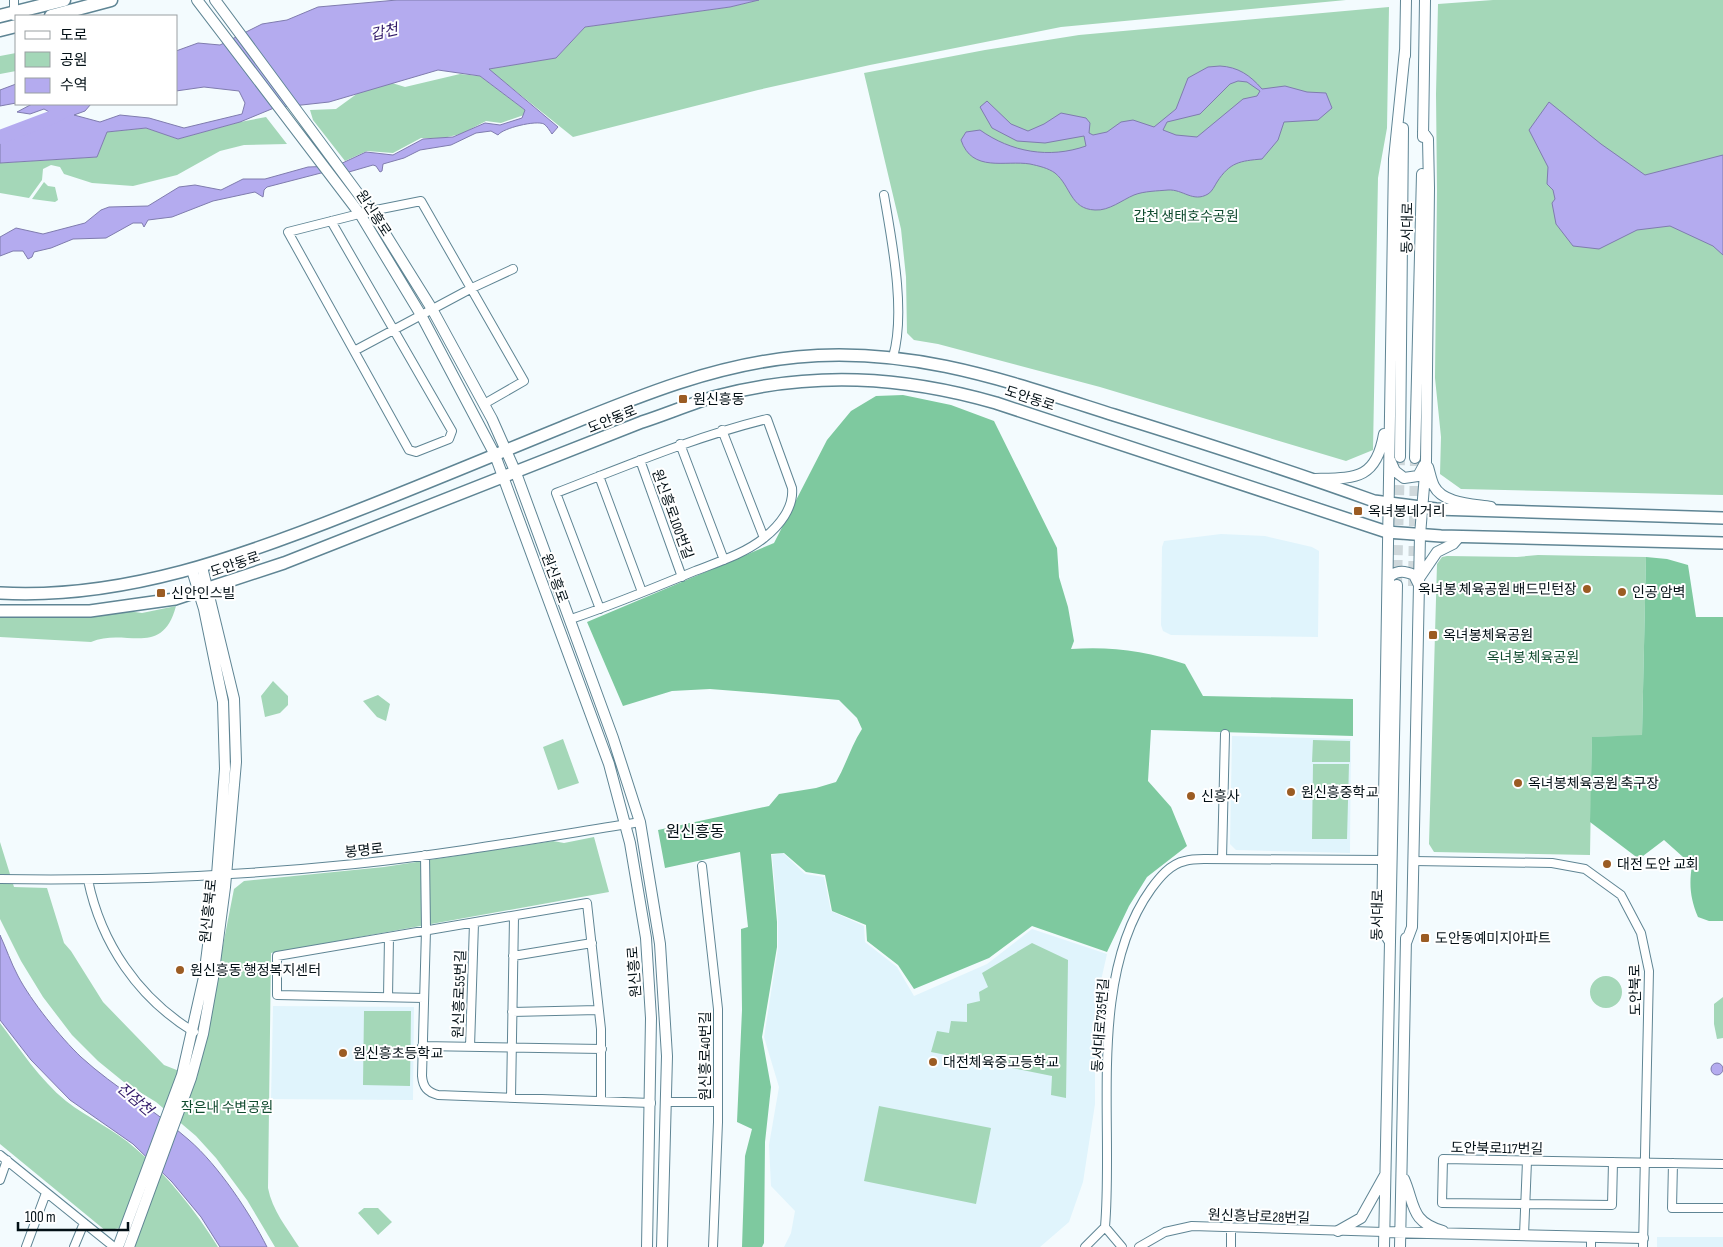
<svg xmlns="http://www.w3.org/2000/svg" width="1723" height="1247" font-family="'Sofia Sans Condensed','Noto Sans KR',sans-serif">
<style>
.built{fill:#e0f4fc}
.green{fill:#a4d7b8}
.forest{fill:#7ec99f}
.water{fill:#b4abef;stroke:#7f7cae;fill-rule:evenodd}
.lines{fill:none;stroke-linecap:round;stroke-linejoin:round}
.river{stroke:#b4abef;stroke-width:14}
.tertiary-tunnel{stroke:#cfd8db;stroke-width:10;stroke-dasharray:10 5;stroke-linecap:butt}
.minor-casing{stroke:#5f8594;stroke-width:10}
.tertiary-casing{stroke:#5f8594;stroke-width:12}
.secondary-casing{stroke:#5f8594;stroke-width:14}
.primary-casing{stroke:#5f8594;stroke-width:15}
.minor{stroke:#fff;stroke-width:8}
.tertiary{stroke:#fff;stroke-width:10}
.secondary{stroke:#fff;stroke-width:11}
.primary{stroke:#fff;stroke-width:12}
.poi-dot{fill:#9b5c23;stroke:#fff;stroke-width:2}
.labels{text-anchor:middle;stroke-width:4;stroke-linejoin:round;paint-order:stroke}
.street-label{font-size:14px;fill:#031016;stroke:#fff}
.park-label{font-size:14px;fill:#104b2f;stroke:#fff}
.poi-label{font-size:14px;fill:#031016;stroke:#fff;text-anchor:start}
.water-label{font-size:15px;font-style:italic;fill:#311a68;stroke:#fff}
.quarter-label{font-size:16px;fill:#031016;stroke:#fff}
</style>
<rect width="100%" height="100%" fill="#f3fbfe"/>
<path class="built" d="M1221,534L1265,536L1312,547L1319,551L1318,637L1171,635L1163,631L1161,625L1162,547L1164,541Z
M1232,736L1351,739L1350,853L1236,850L1230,844Z
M783,853L805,874L824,877L831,911L864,926L865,942L897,967L914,996L987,964L1032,929L1107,954L1095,1007V1104L1083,1182L1069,1222L1040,1247H784L791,1233L795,1211L771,1186L769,1145L779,1087L764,1037L778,948V921L772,855Z
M273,1006L414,1007L413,1100L271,1099Z
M1657,1237H1723V1247H1657Z"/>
<path class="green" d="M759,0H1346L1061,27L870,65L758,90L573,137L488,69L556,58L585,27L730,7Z
M1493,0H1723V495L1461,489L1440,474L1441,437L1435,378L1437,191L1436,94L1438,4Z
M1389,7L1387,128L1378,178L1373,450L1346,461L1100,387L938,344L914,340L907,333L906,277L901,229L864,73L985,50L1079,35Z
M16,53V71L0,74V56Z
M460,74L480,76L525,110L524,115L501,123L486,121L461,134L443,138H421L393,153L367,151L345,161L313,120L310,110L336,109L358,93L392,83L405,87Z
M266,117L287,144L244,145L220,151L177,175L133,186L92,183L64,174L60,167L51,165L43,169L42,180L29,198L0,193V163L97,157L107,132L146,128L178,139L240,122Z
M44,182L48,186L55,187L58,200L55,202L32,199Z
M1538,555L1646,557L1642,736L1592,737L1590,855L1434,852L1429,844L1437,564L1442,557L1447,556L1517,557Z
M176,606C162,659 125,627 91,642L0,637V616L58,617L128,611L142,613Z
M273,681L288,696V705L280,713L265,717L261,696Z
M378,695L390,704L386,721L377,717L363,701Z
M563,739L579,783L558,790L543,747Z
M1313,740L1350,741V762H1312Z
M1313,764H1349L1347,839H1312Z
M594,837L609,892L271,953L268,1188C272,1210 287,1228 299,1247H275L247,1200L216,1158L196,1136L156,1102L125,1083L98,1061L72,1035L43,997L21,961L0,919V842L14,887L47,888L64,943L71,951L103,1002L164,1065L197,1078L234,889L244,881L384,867L553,841L564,843Z
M1032,943L1068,960L1066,1098L1051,1095L1052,1076L931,1052L937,1031L949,1033L951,1021L967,1022V1004L980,1001L979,992L988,987L982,973Z
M1590 992a16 16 0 1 1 32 0a16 16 0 1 1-32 0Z
M1723,997V1038L1717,1039L1714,1024V1004Z
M364,1011H411L410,1086L363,1085Z
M0,1023C20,1049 40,1080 66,1101C88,1118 115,1130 135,1148C168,1176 195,1210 218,1247H135L137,1240L119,1228L106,1231L0,1144Z
M879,1106L991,1128L976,1204L864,1181Z
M364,1208H378L392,1222L378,1235L358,1213Z"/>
<path class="forest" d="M903,395L951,405L994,421L1057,548L1059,577L1068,607L1074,641L1071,649C1110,646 1148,651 1185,664L1203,696L1353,699V736L1151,730L1148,781L1171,807L1187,846L1147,877L1129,906L1107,952L1032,926L989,958L914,989L898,965L867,941L866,925L832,911L825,875L806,872L784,853L771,854L777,922V947L762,1037L771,1087L765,1142L764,1243L762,1247H742L745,1156L752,1129L737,1122L742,1010L741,929L748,927L740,852L665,868L658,830L769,806L779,794L816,788L836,782C846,765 851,746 862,729L857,718L839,700L761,693L710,689L672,691L623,706L587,622L774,543L827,440L851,411L876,396Z
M1646,557L1667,559L1688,565L1696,617H1723V921H1709L1698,917C1690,898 1689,884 1692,865L1664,840L1639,859L1590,822L1592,737L1642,735Z"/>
<path class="water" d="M397,0H759L730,7L585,27L556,58L489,69L558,127L552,134C550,131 547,126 544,124C536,120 503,128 498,135L491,131L476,133L451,145L420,150L404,158L383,164L382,171L380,172L376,166L373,165L342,174L321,173L267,187L264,190L263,197L255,192L250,193L213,201L172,217L148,220L144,227L142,223H133L106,238L73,239L51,248L34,252L32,257L28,259L23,251H13L0,256V237L16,228L43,234L85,223L101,210L109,207L148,206L179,187L195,185L221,190L243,179H265L308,167L336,166L366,152L393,155L423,139L453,137L485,123L500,125L522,118L525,110L480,76L438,70L329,102L274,108L240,122L178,139L146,128L107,132L97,157L0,163V134L9,138L35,127L47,125L53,114L44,109L30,114L17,112L32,104H91L85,111L74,115L100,122L120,115L149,118L184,128L242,114L245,103L239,91L204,87L176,91V51L198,43L220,45L262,24L287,20L318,7Z
M1220,66C1238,67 1250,75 1262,89L1285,86L1307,92L1326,93L1332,108L1318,120L1284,122L1278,140L1262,159C1240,161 1230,162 1217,182C1215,185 1212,192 1208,194C1193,203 1183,189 1168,190C1158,191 1144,191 1134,195C1122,200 1109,211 1095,210C1070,209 1071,186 1055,173C1048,168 1039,166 1030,164C1005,160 972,173 961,140L966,132L980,130C1011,152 1049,159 1086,146L1084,136L1045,143L1017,141L992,128L980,107L987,101L1011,124L1028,131L1044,124L1061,113L1086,118L1090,123L1089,133L1093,135L1107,132L1121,122L1133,120L1154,127L1176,109L1188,78L1208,67ZM1238,81L1247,82L1260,91L1257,96L1243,99L1197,137L1176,135L1163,130L1167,122L1200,114L1230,84Z
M16,84V103L0,106V90Z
M1549,102L1601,144L1645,175L1723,155V255L1713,246L1670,226L1637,230L1599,249L1573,246L1556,224L1552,203L1555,199L1553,190L1547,184L1548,167L1529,130Z
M0,935C6,948 11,963 18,976C31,1001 61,1038 81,1057C115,1088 155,1110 189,1140C218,1165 250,1213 267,1247H220L201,1217L172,1182L133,1144L70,1100L31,1060L0,1020Z
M1711 1069a6 6 0 1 1 12 0a6 6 0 1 1-12 0Z"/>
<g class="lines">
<path class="river" d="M0,137L53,117L76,104"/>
<path class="tertiary-tunnel" d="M1397,585L1400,457
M1413,586L1415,458"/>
<g class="minor-casing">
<path id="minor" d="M14,0V16
M884,195C892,242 906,312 893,357
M331,221L452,431L449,439L416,452L409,450L288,232L371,211L421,201L524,381L484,404
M354,351L472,288L513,269
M722,430L764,538
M680,444L724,560
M640,460L682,577
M599,476L642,592
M571,619C613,605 654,588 695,571C718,562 744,554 764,538C779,526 794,508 792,488L767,419C694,437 626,466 556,493L600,609
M425,855L426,930L422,1076C423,1087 427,1092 438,1095L651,1103
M1222,859L1225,734
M1413,861L1552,863L1585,869L1621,895L1641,933L1649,971L1643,1247
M702,866L718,1009V1122L713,1247
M0,879C119,881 237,876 355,864C450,854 545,837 640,822
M88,880C101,943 138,998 194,1032
M513,956L592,943
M388,997L389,937
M424,998L277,995V956L587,903L601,1029V1101
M512,1012L598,1010
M422,1046L602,1049
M470,1047L474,923
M511,1098L514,917
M666,1102H718
M0,1155L114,1247
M1613,1162L1612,1205L1442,1203L1443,1159L1723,1164
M1673,1163L1672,1208H1723
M0,1180L7,1160
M1524,1235L1527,1161
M26,1247L46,1193
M74,1247L84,1223
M1085,1247L1105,1227
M1122,1247L1105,1227C1114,1123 1087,978 1151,889C1159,878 1170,864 1185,861C1191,859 1198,859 1204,859L1382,860
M1139,1247L1165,1232L1192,1226L1384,1232
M1231,1247V1227
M1591,1247V1237"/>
</g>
<g class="tertiary-casing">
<path id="tertiary" d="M197,0L360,214L421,315L495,455L609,764L630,843L646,938L651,1018L647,1247
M215,0L371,211L432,309L492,419L516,473L613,738L640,822L660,944L667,1056L662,1247
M1405,56L1406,0
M1423,137L1425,0
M1400,457L1403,128
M1415,458L1422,174
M1390,460L1395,471L1404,478L1418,476L1424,465
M1428,467C1430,473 1431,480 1434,486C1443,504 1474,504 1491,507
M1315,479C1355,478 1376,480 1384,434
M1420,577L1437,552L1453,544L1459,537
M1388,585L1390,576C1399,570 1405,571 1414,575L1419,585
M1390,942L1382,929L1394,159L1405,50
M1406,943L1412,927L1420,535L1426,462L1429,188L1428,139L1423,132
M1404,1179C1415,1204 1410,1222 1443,1231
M1338,1231L1361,1218L1385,1175
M1384,1232L1643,1238
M118,1247L182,1075L204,977L217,875L225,769L223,702L204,609L192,570
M129,1247L191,1078L203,1034L213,978L225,887L236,762L234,699L202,567
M1384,1247L1397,585
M1400,1247L1406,938"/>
</g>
<g class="secondary-casing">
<path id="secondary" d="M0,593C123,600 243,556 356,511C425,484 494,455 563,427C639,396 714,365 797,357C911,346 1007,381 1114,415C1201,442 1288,470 1374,501L1436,509L1723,518
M0,611H90L175,599L284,563L642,422C667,414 692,403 717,396C813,371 902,376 996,403L1387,532L1441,536L1723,543"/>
</g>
<g class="primary-casing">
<path id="primary" d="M0,16L64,0
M51,16L111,0
M0,30L16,26"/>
</g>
<use href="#minor" class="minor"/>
<use href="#tertiary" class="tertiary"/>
<use href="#secondary" class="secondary"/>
<use href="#primary" class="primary"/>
</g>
<g class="poi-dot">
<rect x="678" y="394" width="10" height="10" rx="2.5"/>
<rect x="1353" y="506" width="10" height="10" rx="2.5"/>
<circle cx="1587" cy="589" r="5"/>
<circle cx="1622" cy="592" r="5"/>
<rect x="156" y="588" width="10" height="10" rx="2.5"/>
<rect x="1428" y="630" width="10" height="10" rx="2.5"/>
<circle cx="1518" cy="783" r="5"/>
<circle cx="1291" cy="792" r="5"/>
<circle cx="1191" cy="796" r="5"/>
<circle cx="1607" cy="864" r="5"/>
<rect x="1420" y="933" width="10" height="10" rx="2.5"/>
<circle cx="180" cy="970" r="5"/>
<circle cx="343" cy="1053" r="5"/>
<circle cx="933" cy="1062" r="5"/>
</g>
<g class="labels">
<g class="street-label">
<text transform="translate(374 213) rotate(57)" y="5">원신흥로</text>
<text transform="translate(1407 228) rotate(-89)" y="5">동서대로</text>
<text transform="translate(1030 398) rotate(18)" y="5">도안동로</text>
<text transform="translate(612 419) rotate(-22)" y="5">도안동로</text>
<text transform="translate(673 514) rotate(70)" y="5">원신흥로100번길</text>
<text transform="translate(235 564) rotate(-19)" y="5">도안동로</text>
<text transform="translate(555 578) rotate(70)" y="5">원신흥로</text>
<text transform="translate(364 850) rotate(-6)" y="5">봉명로</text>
<text transform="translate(208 911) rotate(-84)" y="5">원신흥북로</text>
<text transform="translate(1377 915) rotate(-89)" y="5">동서대로</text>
<text transform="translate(634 972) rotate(-94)" y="5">원신흥로</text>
<text transform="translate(1635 990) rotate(-91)" y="5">도안북로</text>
<text transform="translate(459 994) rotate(-88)" y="5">원신흥로55번길</text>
<text transform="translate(1100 1025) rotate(-86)" y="5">동서대로735번길</text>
<text transform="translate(705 1056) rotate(-90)" y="5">원신흥로40번길</text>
<text transform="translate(1497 1148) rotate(1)" y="5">도안북로117번길</text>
<text transform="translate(1259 1216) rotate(2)" y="5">원신흥남로28번길</text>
</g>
<g class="park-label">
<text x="1186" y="221">갑천 생태호수공원</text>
<text x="1533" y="662">옥녀봉 체육공원</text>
<text x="227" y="1112">작은내 수변공원</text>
</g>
<g class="poi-label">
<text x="693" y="404">원신흥동</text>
<text x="1368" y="516">옥녀봉네거리</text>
<text x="1577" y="594" text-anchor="end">옥녀봉 체육공원 배드민턴장</text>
<text x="1632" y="597">인공 암벽</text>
<text x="171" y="598">신안인스빌</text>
<text x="1443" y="640">옥녀봉체육공원</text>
<text x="1528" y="788">옥녀봉체육공원 축구장</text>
<text x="1301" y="797">원신흥중학교</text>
<text x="1201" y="801">신흥사</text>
<text x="1617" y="869">대전 도안 교회</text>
<text x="1435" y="943">도안동예미지아파트</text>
<text x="190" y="975">원신흥동 행정복지센터</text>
<text x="353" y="1058">원신흥초등학교</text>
<text x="943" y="1067">대전체육중고등학교</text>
</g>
<g class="water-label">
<text transform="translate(384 32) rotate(-13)" y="5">갑천</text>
<text transform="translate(135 1099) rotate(40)" y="5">진잠천</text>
</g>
<g class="quarter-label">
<text x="695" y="837">원신흥동</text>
</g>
</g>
<rect x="15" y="15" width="162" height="90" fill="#ffffff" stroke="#9a9fa2"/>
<rect x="25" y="31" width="25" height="8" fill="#ffffff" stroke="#9a9fa2"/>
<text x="60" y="40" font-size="15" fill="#031016">도로</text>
<rect x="25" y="52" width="25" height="15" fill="#a4d7b8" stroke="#9a9fa2"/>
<text x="60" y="65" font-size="15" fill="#031016">공원</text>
<rect x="25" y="78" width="25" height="15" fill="#b4abef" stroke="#9a9fa2"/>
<text x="60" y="90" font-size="15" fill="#031016">수역</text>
<path d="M18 1222v8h110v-8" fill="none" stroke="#031016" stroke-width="2.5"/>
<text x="25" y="1222" font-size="15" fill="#031016" stroke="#ffffff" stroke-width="4" paint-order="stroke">100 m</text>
</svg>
